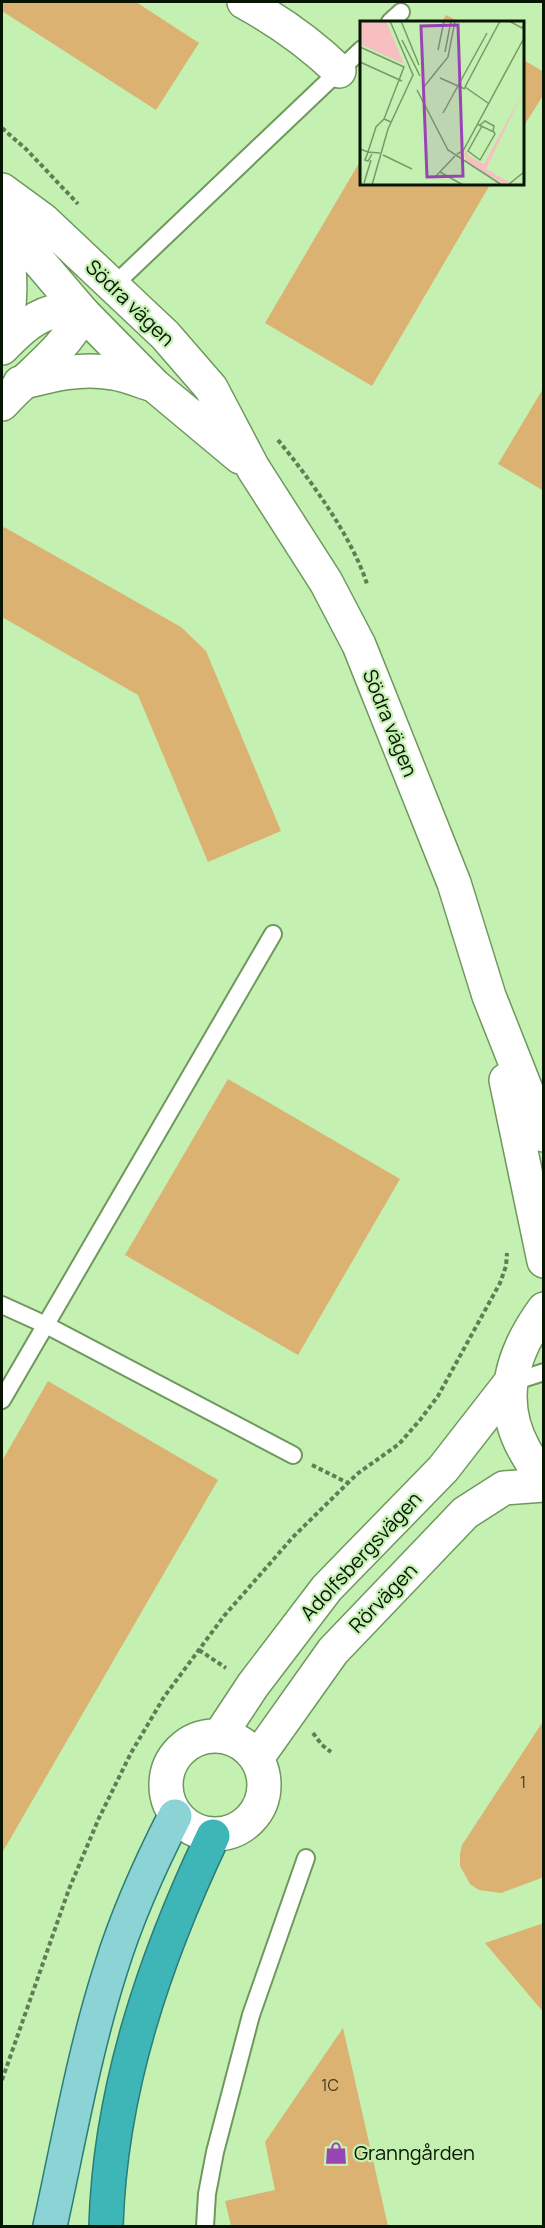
<svg xmlns="http://www.w3.org/2000/svg" width="545" height="2228" font-family="Manrope,sans-serif">
<style>
.building{fill:#dcb272}
.lines{fill:none;stroke-linecap:round;stroke-linejoin:round}
.service-casing{stroke:#6f985d;stroke-width:20}
.minor-casing{stroke:#6f985d;stroke-width:36}
.tertiary-casing{stroke:#6f985d;stroke-width:36}
.secondary-casing{stroke:#6f985d;stroke-width:36}
.primary-casing{stroke:#2b7d78;stroke-width:36}
.motorway-casing{stroke:#2b7d78;stroke-width:36}
.path{stroke:#607d55;stroke-width:4;stroke-dasharray:4.5 3;stroke-linecap:butt}
.service{stroke:#fff;stroke-width:16}
.minor{stroke:#fff;stroke-width:33}
.tertiary{stroke:#fff;stroke-width:33}
.secondary{stroke:#fff;stroke-width:33}
.primary{stroke:#8bd3d4;stroke-width:33}
.motorway{stroke:#3eb5b7;stroke-width:33}
.labels{text-anchor:middle;stroke-width:4.5;stroke-linejoin:round;paint-order:stroke}
.number-label{font-size:16px;fill:#3c3d1e}
.street-label{font-size:20px;fill:#071602;stroke:#c4f0b1}
.poi-label{font-size:20px;fill:#071602;stroke:#c4f0b1;text-anchor:start}
.inset-road{fill:none;stroke:#78996b;stroke-width:1.5}
.view{fill:#9845b3;fill-opacity:0.15;stroke:#9845b3;stroke-width:3}
.inset-edge{fill:none;stroke:#071602;stroke-width:3}
</style>
<rect width="100%" height="100%" fill="#c4f0b1"/>
<path class="building" d="M2,2H136L199,43L156,110L2,11Z
M446,15L460,22H442Z
M522,59L544,72V94L522,129Z
M362,158V183H491L372,386L265,323Z
M544,387V491L498,464Z
M4,527L181,627L206,651L281,831L208,862L138,695L2,617V531Z
M228,1079L400,1179L298,1355L125,1255Z
M48,1381L218,1480L2,1853V1461Z
M544,1720V1877L501,1893L479,1890L470,1884L460,1866V1854L462,1845Z
M544,1923V2013L485,1943Z
M343,2028L388,2226H231L225,2201L275,2190L265,2142Z"/>
<g class="lines">
<g class="service-casing">
<path id="service" d="M390,22L401,12
M113,286L362,49
M2,1305L46,1325L293,1455
M510,1383L544,1372
M2,1400L273,934
M205,2226L207,2194L215,2152L251,2015L306,1858"/>
</g>
<g class="minor-casing">
<path id="minor" d="M244,2C279,21 310,43 339,71"/>
</g>
<g class="tertiary-casing">
<path id="tertiary" d="M2,348C17,333 36,313 59,311C66,310 75,312 83,313C65,350 29,374 2,404"/>
</g>
<g class="secondary-casing">
<path id="secondary" d="M2,190L43,220L113,286L165,335L211,388L253,468L326,582L359,645L454,883L489,996L544,1135
M2,218L83,313L155,386L240,457
M2,336C16,300 8,256 3,220
M20,383C51,375 81,367 113,373C126,375 140,381 153,385
M506,1080L544,1261
M544,1309C512,1353 497,1400 524,1449C530,1459 534,1468 544,1475
M220,1735L253,1685L327,1588L443,1469L510,1383
M166 1785a49 49 0 1 1 98 0a49 49 0 1 1-98 0Z
M257,1758L333,1651L465,1513L504,1488L544,1485"/>
</g>
<g class="primary-casing">
<path id="primary" d="M50,2226C69,2140 84,2052 111,1968C127,1916 150,1865 175,1816"/>
</g>
<g class="motorway-casing">
<path id="motorway" d="M106,2226C110,2089 155,1958 213,1836"/>
</g>
<path class="path" d="M2,128L27,150L78,204
M278,440C310,479 352,537 367,584
M312,1465L348,1483
M199,1650L226,1668
M313,1733L322,1745L331,1752
M2,2080L69,1889L99,1818L131,1753L164,1697L224,1616L293,1537L357,1474L399,1444L420,1420L438,1396L500,1283L506,1266L507,1253"/>
<use href="#service" class="service"/>
<use href="#minor" class="minor"/>
<use href="#tertiary" class="tertiary"/>
<use href="#secondary" class="secondary"/>
<use href="#primary" class="primary"/>
<use href="#motorway" class="motorway"/>
</g>
<defs>
<g id="shop-bare" transform="scale(1.8)"><path d="M-5-2.5h2.3a2.7 3.5 0 0 1 5.4 0H5L5.5 6h-11ZM-1.5-2.5h3a1.5 2.3 0 0 0-3 0Z" fill="#9845b3" stroke="#c4f0b1" stroke-width="2.5" paint-order="stroke"/></g>
</defs>
<g fill-rule="evenodd">
<use href="#shop-bare" x="336" y="2153"/>
</g>
<g class="labels">
<g class="number-label">
<text x="523" y="1788">1</text>
<text x="330" y="2091">1C</text>
</g>
<g class="street-label">
<text transform="translate(130 303) rotate(44)" y="7">Södra vägen</text>
<text transform="translate(390 723) rotate(68)" y="7">Södra vägen</text>
<text transform="translate(361 1556) rotate(-47)" y="7">Adolfsbergsvägen</text>
<text transform="translate(383 1598) rotate(-46)" y="7">Rörvägen</text>
</g>
<g class="poi-label">
<text x="354" y="2160">Granngården</text>
</g>
</g>
<g transform="translate(360 21)">
<rect width="164" height="164" fill="#c4f0b1"/>
<path d="M0,0H26L44,43L0,23ZM163,71L126,148L149,161L145,163L107,142L104,133L106,129L109,135L124,143Z" fill="#f8bfc1"/>
<path class="inset-road" d="M41,0L59,44M149,0L162,7L164,3M42,19L60,55M0,26L44,46L24,98L31,101M78,29L84,0M85,31L91,0M0,41L42,60M80,57L105,68M63,67L88,36L95,0M57,69L88,129L142,164M128,82L105,66L140,0M83,92L127,12M117,103L134,111L135,113L120,139L108,130L122,105M120,104L125,100L134,105L133,110M0,128L8,131L16,106L24,98M12,133L8,140L5,139L8,131L20,132M97,133L103,130L164,17M23,134L52,148M80,151L103,164M76,155L95,135M4,162L11,139M12,164L28,108L53,54L30,0M148,164L164,151"/>
<path class="view" d="M98,4L103,155L67,156L61,5Z"/>
<rect width="164" height="164" class="inset-edge"/>
</g>
<rect width="545" height="2228" fill="none" stroke="#071602" stroke-width="6"/>
</svg>
